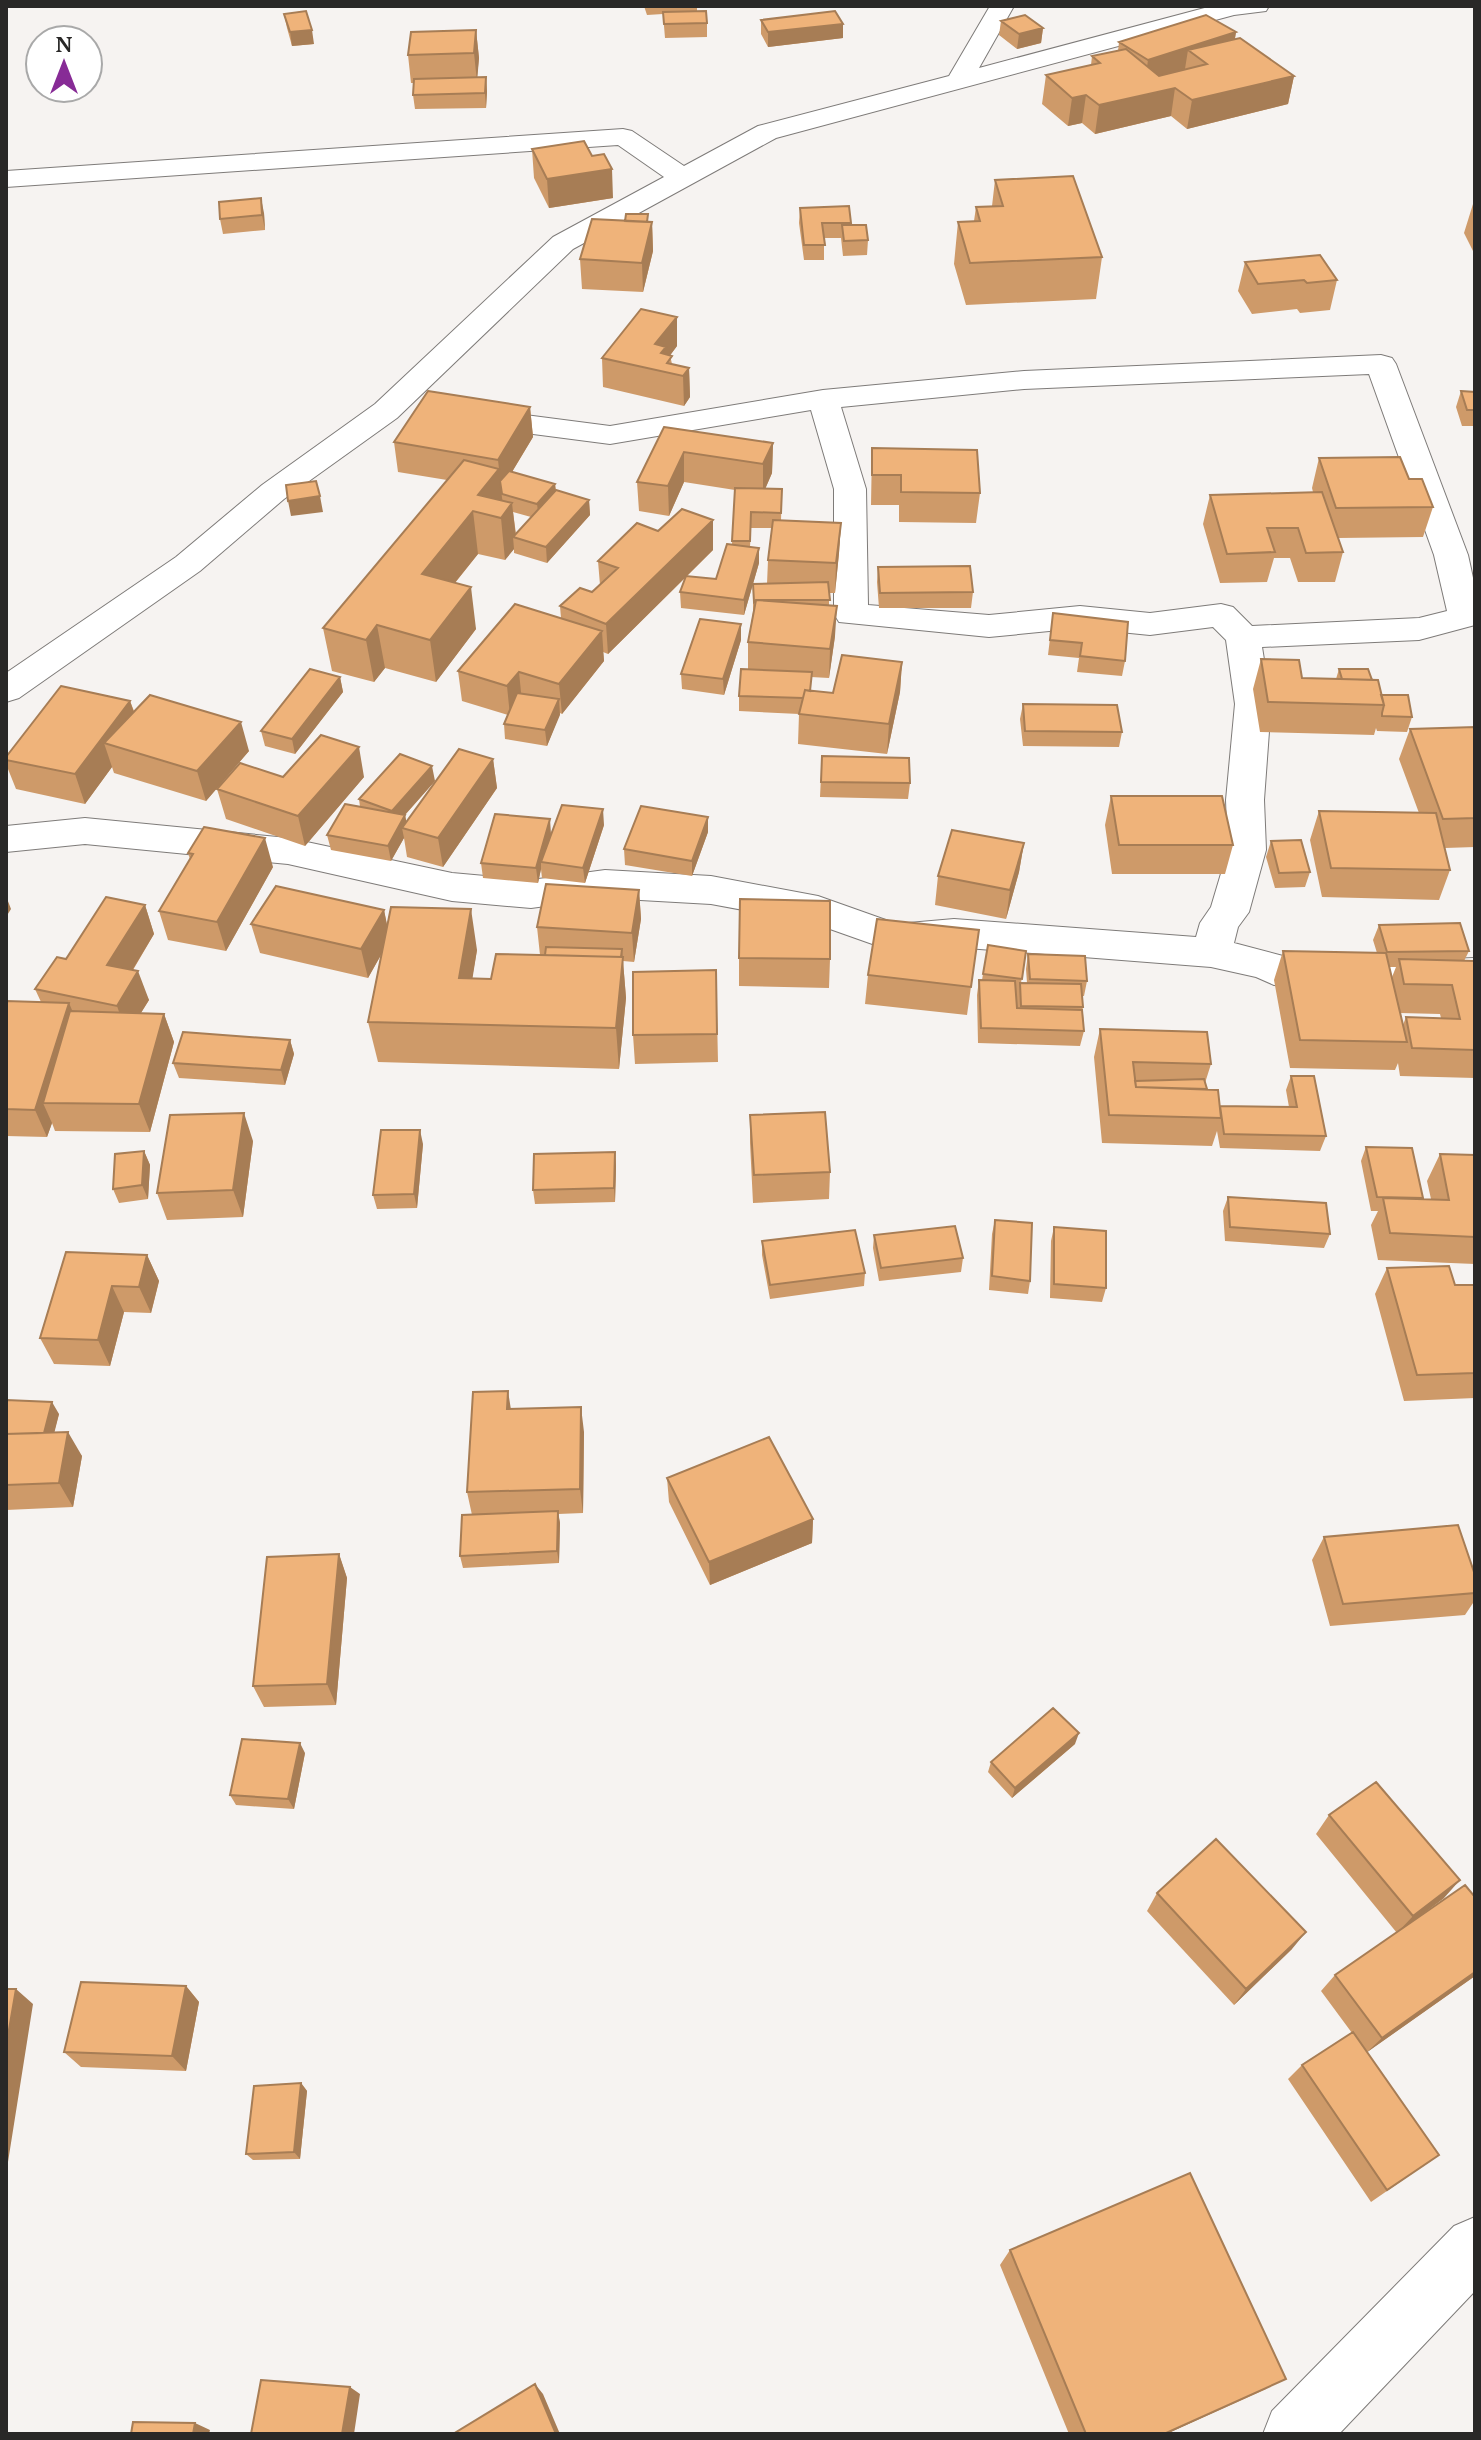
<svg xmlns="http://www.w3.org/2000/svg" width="1481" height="2440" font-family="'PT Serif',serif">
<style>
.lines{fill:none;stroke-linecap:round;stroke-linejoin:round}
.minor-casing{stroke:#7e7b79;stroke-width:2}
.minor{fill:#fff;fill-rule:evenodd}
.wall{fill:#ce9a69;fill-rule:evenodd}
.shaded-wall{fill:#a77d55}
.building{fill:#efb37a;stroke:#a77d55;stroke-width:2}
</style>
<rect width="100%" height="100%" fill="#f6f3f1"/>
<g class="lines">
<g class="minor-casing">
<path id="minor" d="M990,6H1014L979,68L1212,6H1269L1266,11L1234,15L776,138L573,249L397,418L284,499L200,571L19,698L6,702V673L176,557L262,485L375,404L553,237L664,177L618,145L6,187V171L623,129L632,131L684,166L758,126L949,76Z
M1381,355L1392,358L1396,364L1468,555L1475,587V625L1419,640L1262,647L1271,704L1264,800L1266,850L1249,912L1238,927L1234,943L1283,956L1392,961L1475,958V988L1392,991L1274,985L1256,977L1211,967L954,947L895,952L813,923L711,904L605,898L531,908L452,901L288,864L85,844L6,852V826L85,818L288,838L452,873L531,880L605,870L711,876L818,896L897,924L954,919L1196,937L1200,923L1211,907L1228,850L1226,800L1235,704L1226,640L1213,627L1150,635L1080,628L989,637L839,622L834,614V489L811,410L610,444L472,426L461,424L456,417L461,410L472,408L610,426L823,390L1024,371ZM1369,374L1434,555L1447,611L1419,618L1252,626L1233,607L1221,604L1150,613L1080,606L989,615L868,605L866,489L841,407L1024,389Z
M1475,2217V2291L1339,2434H1263L1272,2411L1454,2226Z"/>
</g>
<use href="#minor" class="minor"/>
</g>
<path class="wall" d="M644,6H697V11L707,23V37L665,38L663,14L647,15Z
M284,14L314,44L292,46L287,28Z
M761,20L843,24V38L768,47L761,34Z
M1001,21L1043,28L1041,43L1017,49L999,35Z
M476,30L479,58L477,77H486L487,92L486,108L415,109L413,95L414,83H411L408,55Z
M1236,32L1235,39L1294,76L1288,104L1187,129L1171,116L1095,134L1082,123L1068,126L1042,104L1046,75L1091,65L1092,56L1118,51L1119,42Z
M532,149L613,198L549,208L534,178Z
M995,180L1102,257L1096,299L966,305L954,264L958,222L974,221L976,207L992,206Z
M1473,204H1475V255L1464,233Z
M849,206L851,225L868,240L867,255L843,256L841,238H824V260H804L799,223L800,208Z
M264,213L265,230L223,234L220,219Z
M648,222H652L653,251L643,292L582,289L580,259Z
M1245,262L1337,280L1330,310L1300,313L1297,309L1252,314L1238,291Z
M677,346L670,355L672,364L689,368L690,397L684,406L603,387L602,358Z
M1461,391L1475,392V426H1462L1456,407Z
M530,407L533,437L512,472L555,484L556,490L589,500L590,515L547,563L514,553V549L505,560L478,554L455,583L476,629L436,682L385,668L374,682L332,671L323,628L447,480L398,472L394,442ZM513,512L531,517L516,534Z
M664,427L773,443L772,473L765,489H782L781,520L841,523L839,553L835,593H829V606L835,636L829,678L811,677V691L833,693L902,662L900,692L887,754L798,744L799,714L739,711V696L748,670V642L753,612V584H767L768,560L772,528H751L750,547L759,563L744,615L681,608L680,592L686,577L608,654L603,652L604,661L562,714L560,713L547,746L505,739L504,724L508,715L462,701L458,671L561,618L560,606L592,592L600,585L598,561L713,550L687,576L716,579L732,544L735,490L684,482L669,516L639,511L637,482Z
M872,448L980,493L976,523L899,522V505H871Z
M1319,458L1409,479L1433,507L1423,537L1338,538L1343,552L1335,582H1298L1290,558H1274L1267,582L1220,583L1203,524L1210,495L1313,492L1312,488Z
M878,567L973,592L971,608H879L877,582Z
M1053,613L1125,661L1122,676L1077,672L1079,658L1048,655Z
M741,640L724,695L682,689L681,674Z
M1261,659L1302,678L1336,679L1339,669L1372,680L1381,695L1412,717L1407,732L1377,731L1376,728L1374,735L1260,732L1253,689Z
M340,677L343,692L295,754L265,746L261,731Z
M130,701L134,711L249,751L206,801L114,773L112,767L85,804L16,789L6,764V757Z
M1023,704L1122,732L1119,747L1023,746L1020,719Z
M1475,727V847L1445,848L1450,870L1439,900L1322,897L1310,840L1319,811L1419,813L1399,759L1410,729Z
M822,756L910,783L908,799L820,797Z
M493,759L497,788L443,867L407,857L404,838L391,861L331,850L327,835L360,807L359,799L435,781L405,815L406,822Z
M283,777H364L305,846L226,819L217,789Z
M1111,796L1233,845L1225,874H1112L1105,825Z
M604,825L585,883L542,878L541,869L538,883L483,878L481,863L551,834Z
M708,832L692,876L625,865L624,849Z
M1271,841L1310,872L1305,887L1275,888L1266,857Z
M1024,843L1019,872L1006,919L935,905L938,876Z
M188,853L273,867L226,951L168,940L159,911L190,859Z
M639,890L641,919L634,962L623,961L626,998L619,1069L378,1062L368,1022L382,953L368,978L260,953L251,924L384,910L387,926L477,950L472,978L491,979L540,955L537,927Z
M145,905L154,934L133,970L149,1000L141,1013L164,1014L174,1042L150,1132L55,1131L52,1123L47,1137L6,1136V1001L41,1002L35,989L66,959Z
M1379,925L1469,951L1464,961H1475V1078L1400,1076L1398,1063L1395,1070L1290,1068L1274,980L1283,951L1377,953L1373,940ZM1389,967H1396L1392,977ZM1400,1013L1440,1014L1441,1018L1406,1017L1403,1025Z
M979,930L967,1015L865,1004L868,975Z
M988,945L1026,951L1021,983H1027L1026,969L1028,954L1087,981L1084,996H1082L1084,1031L1080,1046L978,1043L977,995L979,980H982Z
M739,958L830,959L829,988L739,986Z
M716,970L718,1062L635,1064L633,1035Z
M1100,1029L1211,1064L1205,1083L1207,1089L1220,1106L1289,1107L1286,1090L1291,1076L1326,1136L1320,1151L1220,1148L1217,1131L1212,1146L1102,1143L1094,1057Z
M290,1040L294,1054L285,1085L179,1078L173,1063Z
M750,1115L830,1172L829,1199L753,1203L750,1143Z
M253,1141L243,1217L167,1220L157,1193Z
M423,1144L417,1208L377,1209L373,1195Z
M1366,1147L1423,1198L1422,1199H1431L1427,1181L1440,1154L1475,1155V1264L1378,1260L1371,1225L1378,1211H1371L1361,1161Z
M144,1151L150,1165L148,1199L119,1203L113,1189Z
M615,1152L616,1166L615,1202L535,1204L533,1190Z
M1228,1197L1330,1234L1324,1248L1225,1241L1223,1211Z
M995,1220L1030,1281L1028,1294L989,1290L992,1234Z
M1054,1227L1106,1288L1102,1302L1050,1298L1051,1241Z
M874,1235L963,1258L961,1272L879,1281L873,1248Z
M762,1241L865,1273L864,1286L770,1299L762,1255Z
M147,1255L159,1281L151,1313L124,1312L110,1366L54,1364L40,1338Z
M1387,1268L1455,1285H1475V1398L1404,1401L1375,1294Z
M6,1400L59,1414L54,1432L82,1456L73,1507L6,1510Z
M511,1409L584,1432L583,1513L558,1514L560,1523L559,1563L463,1568L460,1556L472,1515L467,1492Z
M667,1478L813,1519L812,1543L710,1585L669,1502Z
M1324,1537L1475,1575V1600L1465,1615L1330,1626L1312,1560Z
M339,1554L347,1578L336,1705L264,1707L253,1686Z
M1075,1744L1012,1798L988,1772L991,1762Z
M305,1753L294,1809L236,1805L230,1795Z
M1329,1815L1444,1898L1405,1927L1475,1897V1976L1367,2052L1439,2155L1371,2202L1288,2079L1302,2065L1352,2033L1321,1991L1335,1975L1397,1933L1316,1834Z
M1157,1893L1292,1949L1234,2005L1147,1911Z
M186,1986L199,2002L186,2071L81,2067L64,2052Z
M301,2083L307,2091L300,2159L253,2160L246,2154Z
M1010,2250L1266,2389L1166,2434H1069L1000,2265Z"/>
<path class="shaded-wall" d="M843,24V38L768,47V32Z
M1043,28L1041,43L1017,49L1019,34Z
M312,30L314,44L292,46L290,32Z
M476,30L479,58L477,82L474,53Z
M1236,32L1231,60L1207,64L1188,50L1184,75L1144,88L1148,60Z
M1294,76L1288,104L1187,129L1192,100Z
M486,77L487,92L486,108L485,93Z
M1175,88L1171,116L1095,134L1099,105Z
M1086,95L1082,123L1068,126L1072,98Z
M612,169L613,198L549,208L547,179Z
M261,198L264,213L265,230L262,215Z
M648,214V229L652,222L653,251L643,292L642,263Z
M677,317V346L666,361L655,344Z
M689,368L690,397L684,406L683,376Z
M530,407L533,437L501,490L504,512L478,495L499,469L498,460Z
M773,443L772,473L763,494V464Z
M684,452V482L669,516L668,486Z
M555,484L556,499L539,519L537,504Z
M320,496L323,512L291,516L288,501Z
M589,500L590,515L547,563L546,547Z
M512,503L516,538L513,537L514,549L505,560L501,518Z
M473,511L478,554L428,616L422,574Z
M713,520V550L608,654L606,624Z
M841,523L839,553L835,593L836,563Z
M759,548V563L744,615V600Z
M471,587L476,629L436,682L430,640Z
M837,606L835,636L829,678L830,649Z
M741,624V640L724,695L723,679Z
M377,625L385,668L374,682L366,640Z
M602,631L604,661L562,714L559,684Z
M902,662L900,692L887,754L889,724Z
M519,672L522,702L510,716L507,686Z
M340,677L343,692L295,754L292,739Z
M559,699L560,715L547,746L545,730Z
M130,701L140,730L104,743L112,767L85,804L75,774Z
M241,722L249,751L206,801L197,771Z
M359,747L364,777L305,846L298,816Z
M493,759L497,788L443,867L438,838Z
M432,766L435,781L395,826L392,811Z
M603,809L604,825L585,883L583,868Z
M405,815L408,829L402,828L404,838L391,861L388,846Z
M708,817V832L692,876V861Z
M550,819L551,834L541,862V869L538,883L536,868Z
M265,838L273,867L226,951L217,922Z
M1024,843L1019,872L1006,919L1010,890Z
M639,890L641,919L634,962L632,933Z
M6,896L11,909L6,917Z
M145,905L154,934L118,994L107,965Z
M471,909L477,950L466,1019L459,978Z
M384,910L390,939L368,978L361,949Z
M622,949L626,998L619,1069L616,1028Z
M138,971L149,1000L127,1035L117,1006Z
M69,1003L81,1031L43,1103L52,1123L47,1137L35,1110Z
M164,1014L174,1042L150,1132L139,1104Z
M290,1040L294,1054L285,1085L281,1070Z
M244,1113L253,1141L243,1217L233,1190Z
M420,1130L423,1144L417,1208L414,1194Z
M144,1151L150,1165L148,1199L142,1185Z
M615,1152L616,1166L615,1202L614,1188Z
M147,1255L159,1281L151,1313L139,1287Z
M112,1286L124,1312L110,1366L98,1340Z
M508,1391L512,1416L507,1409Z
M52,1402L59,1414L49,1454L41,1442Z
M581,1407L584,1432L583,1513L580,1489Z
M68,1432L82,1456L73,1507L59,1483Z
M558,1511L560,1523L559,1563L557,1551Z
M813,1519L812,1543L710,1585L709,1562Z
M339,1554L347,1578L336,1705L327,1684Z
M1079,1733L1075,1744L1012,1798L1015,1788Z
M300,1743L305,1753L294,1809L288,1799Z
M1460,1880L1444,1898L1397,1933L1413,1916Z
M1306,1932L1292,1949L1234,2005L1246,1989Z
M1475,1972V1976L1366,2053L1382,2038Z
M186,1986L199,2002L186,2071L172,2056Z
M16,1989L33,2004L8,2162L6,2160V2047Z
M301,2083L307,2091L300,2159L294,2152Z
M1286,2379L1166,2434H1164Z
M535,2384L543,2394L560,2434H556Z
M350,2387L360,2394L354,2434H342Z
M195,2423L210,2430L209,2434H193Z"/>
<path class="building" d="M306,11L312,30L290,32L284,14Z
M706,11L707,23L664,24L663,12Z
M835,11L843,24L768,32L761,20Z
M1025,15L1043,28L1019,34L1001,21Z
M1206,15L1236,32L1148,60L1119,42Z
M476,30L474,53L408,55L411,32Z
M1240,38L1294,76L1192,100L1175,88L1099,105L1086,95L1072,98L1046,75L1100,63L1092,56L1126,49L1159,76L1207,64L1188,50Z
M486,77L485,93L413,95L414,79Z
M584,141L592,156L604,154L612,169L547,179L532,149Z
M1073,176L1102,257L970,263L958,222L980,221L976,207L1003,206L995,180Z
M261,198L262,215L220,219L219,202Z
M849,206L851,223H822L825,245H804L800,208Z
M626,214H648L647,222L625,221Z
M592,219L652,222L642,263L580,259Z
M842,225H866L868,240L844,241Z
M1320,255L1337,280L1307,283L1304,280L1258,284L1245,262Z
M641,309L677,317L655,344L666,347L661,353L672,356L667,363L689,368L683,376L602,358Z
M428,391L530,407L498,460L394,442Z
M1461,391L1475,392V410H1467Z
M664,427L773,443L763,464L684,452L668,486L637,482Z
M872,448L977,450L980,493L901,492V475H872Z
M1400,457L1409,479H1422L1433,507L1336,508L1319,458Z
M464,460L499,469L478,495L512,503L501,518L473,511L422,574L471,587L430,640L377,625L366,640L323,628Z
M509,471L555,484L537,504L502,494L500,481Z
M316,481L320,496L288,501L286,485Z
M735,488L782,489L781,513L751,512L750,541H732Z
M556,490L589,500L546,547L513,537Z
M1322,492L1343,552L1306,553L1298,528H1267L1275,552L1227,554L1210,495Z
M682,509L713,520L606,624L560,606L580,588L592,592L618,568L598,561L637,523L658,531Z
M773,520L841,523L836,563L768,560Z
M727,544L759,548L744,600L680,592L686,576L716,579Z
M970,566L973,592L880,593L878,567Z
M828,582L830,600H756L754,602L753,584Z
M756,600L837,606L830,649L748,642Z
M515,604L602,631L559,684L519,672L507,686L458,671Z
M1053,613L1128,622L1125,661L1080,656L1082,643L1050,640Z
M700,619L741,624L723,679L681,674Z
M842,655L902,662L889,724L799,714L805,690L833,693Z
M1261,659L1299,660L1302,678L1378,680L1384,705L1268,702Z
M310,669L340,677L292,739L261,731Z
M741,669L812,672L810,691L805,690L803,698L739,696Z
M1339,669H1368L1372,680L1342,679Z
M61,686L130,701L75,774L6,760V757Z
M517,693L559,699L545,730L504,724Z
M150,695L241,722L197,771L104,743Z
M1381,695H1408L1412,717L1382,716V713L1384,705Z
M1023,704L1117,705L1122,732L1025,731Z
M1475,727V818L1443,819L1410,729Z
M321,735L359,747L298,816L217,789L240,763L283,777Z
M459,749L493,759L438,838L402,828Z
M400,754L432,766L392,811L359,799Z
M822,756L909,758L910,783L821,782Z
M1111,796H1222L1233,845H1119Z
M345,804L405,815L388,846L327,835Z
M562,805L603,809L583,868L541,862Z
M641,806L708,817L692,861L624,849Z
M1319,811L1436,813L1450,870L1331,868Z
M495,814L550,819L536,868L481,863Z
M204,827L265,838L217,922L159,911L193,854L188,853Z
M952,830L1024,843L1010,890L938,876Z
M1301,840L1310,872L1279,873L1271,841Z
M546,884L639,890L632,933L537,927Z
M276,886L384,910L361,949L251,924Z
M106,897L145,905L107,965L138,971L117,1006L35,989L57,957L66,959Z
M740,899L830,901V959L739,958Z
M391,907L471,909L459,978L491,979L496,954L623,957L616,1028L368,1022Z
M877,919L979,930L971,987L868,975Z
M1460,923L1469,951L1387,952L1379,925Z
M988,945L1026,951L1022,979L983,974Z
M546,947L622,949L621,957L545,955Z
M1283,951L1386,953L1407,1042L1300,1040Z
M1028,954L1085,956L1087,981L1030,979Z
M1399,959L1475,961V1050L1412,1048L1406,1017L1460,1019L1452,985L1404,984Z
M716,970L717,1034L633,1035V972Z
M979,980L1015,981L1017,1008L1082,1010L1084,1031L981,1028Z
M1020,983L1081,984L1083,1007L1021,1006Z
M6,1001L69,1003L35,1110L6,1109Z
M70,1011L164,1014L139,1104L43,1103Z
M1100,1029L1207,1032L1211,1064L1133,1062L1136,1087L1218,1090L1221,1118L1109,1115Z
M183,1032L290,1040L281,1070L173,1063Z
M1291,1076H1314L1326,1136L1224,1134L1220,1106L1297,1107Z
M1204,1079L1207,1089L1136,1087L1135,1081Z
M825,1112L830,1172L754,1175L750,1115Z
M244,1113L233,1190L157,1193L170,1115Z
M381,1130H420L414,1194L373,1195Z
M1366,1147L1412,1148L1423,1198L1377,1197Z
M144,1151L142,1185L113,1189L115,1154Z
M615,1152L614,1188L533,1190L534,1154Z
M1440,1154L1475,1155V1237L1390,1233L1383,1198L1449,1200Z
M1228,1197L1326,1203L1330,1234L1230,1227Z
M995,1220L1032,1223L1030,1281L992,1276Z
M955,1226L963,1258L881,1268L874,1235Z
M1054,1227L1106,1231V1288L1054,1284Z
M855,1230L865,1273L770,1285L762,1241Z
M66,1252L147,1255L139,1287L112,1286L98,1340L40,1338Z
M1449,1266L1455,1285H1475V1373L1417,1375L1387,1268Z
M508,1391L507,1409L581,1407L580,1489L467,1492L473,1392Z
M6,1400L52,1402L44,1433L6,1434Z
M68,1432L59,1483L6,1485V1434Z
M769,1437L813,1519L709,1562L667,1478Z
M558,1511L557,1551L460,1556L462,1515Z
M1458,1525L1475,1575V1593L1343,1604L1324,1537Z
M339,1554L327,1684L253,1686L267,1557Z
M1053,1708L1079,1733L1015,1788L991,1762Z
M242,1739L300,1743L288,1799L230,1795Z
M1376,1782L1460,1880L1413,1916L1329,1815Z
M1216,1839L1306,1932L1246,1989L1157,1893Z
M1465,1885L1475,1897V1972L1382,2038L1335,1975Z
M81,1982L186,1986L172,2056L64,2052Z
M6,1989H16L6,2047Z
M1353,2032L1439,2155L1387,2190L1302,2065Z
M301,2083L294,2152L246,2154L254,2086Z
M1190,2173L1286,2379L1164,2434H1086L1010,2250Z
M261,2380L350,2387L342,2434H251Z
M535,2384L556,2434H453Z
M133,2422L195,2423L193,2434H131Z"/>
<rect width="1481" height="2440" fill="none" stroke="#292827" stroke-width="16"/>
<g transform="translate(64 64)"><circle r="38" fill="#ffffff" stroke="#a9a9a9" stroke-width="2"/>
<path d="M0-6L14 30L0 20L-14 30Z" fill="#872b96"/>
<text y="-12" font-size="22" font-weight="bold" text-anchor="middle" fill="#292827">N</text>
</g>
</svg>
